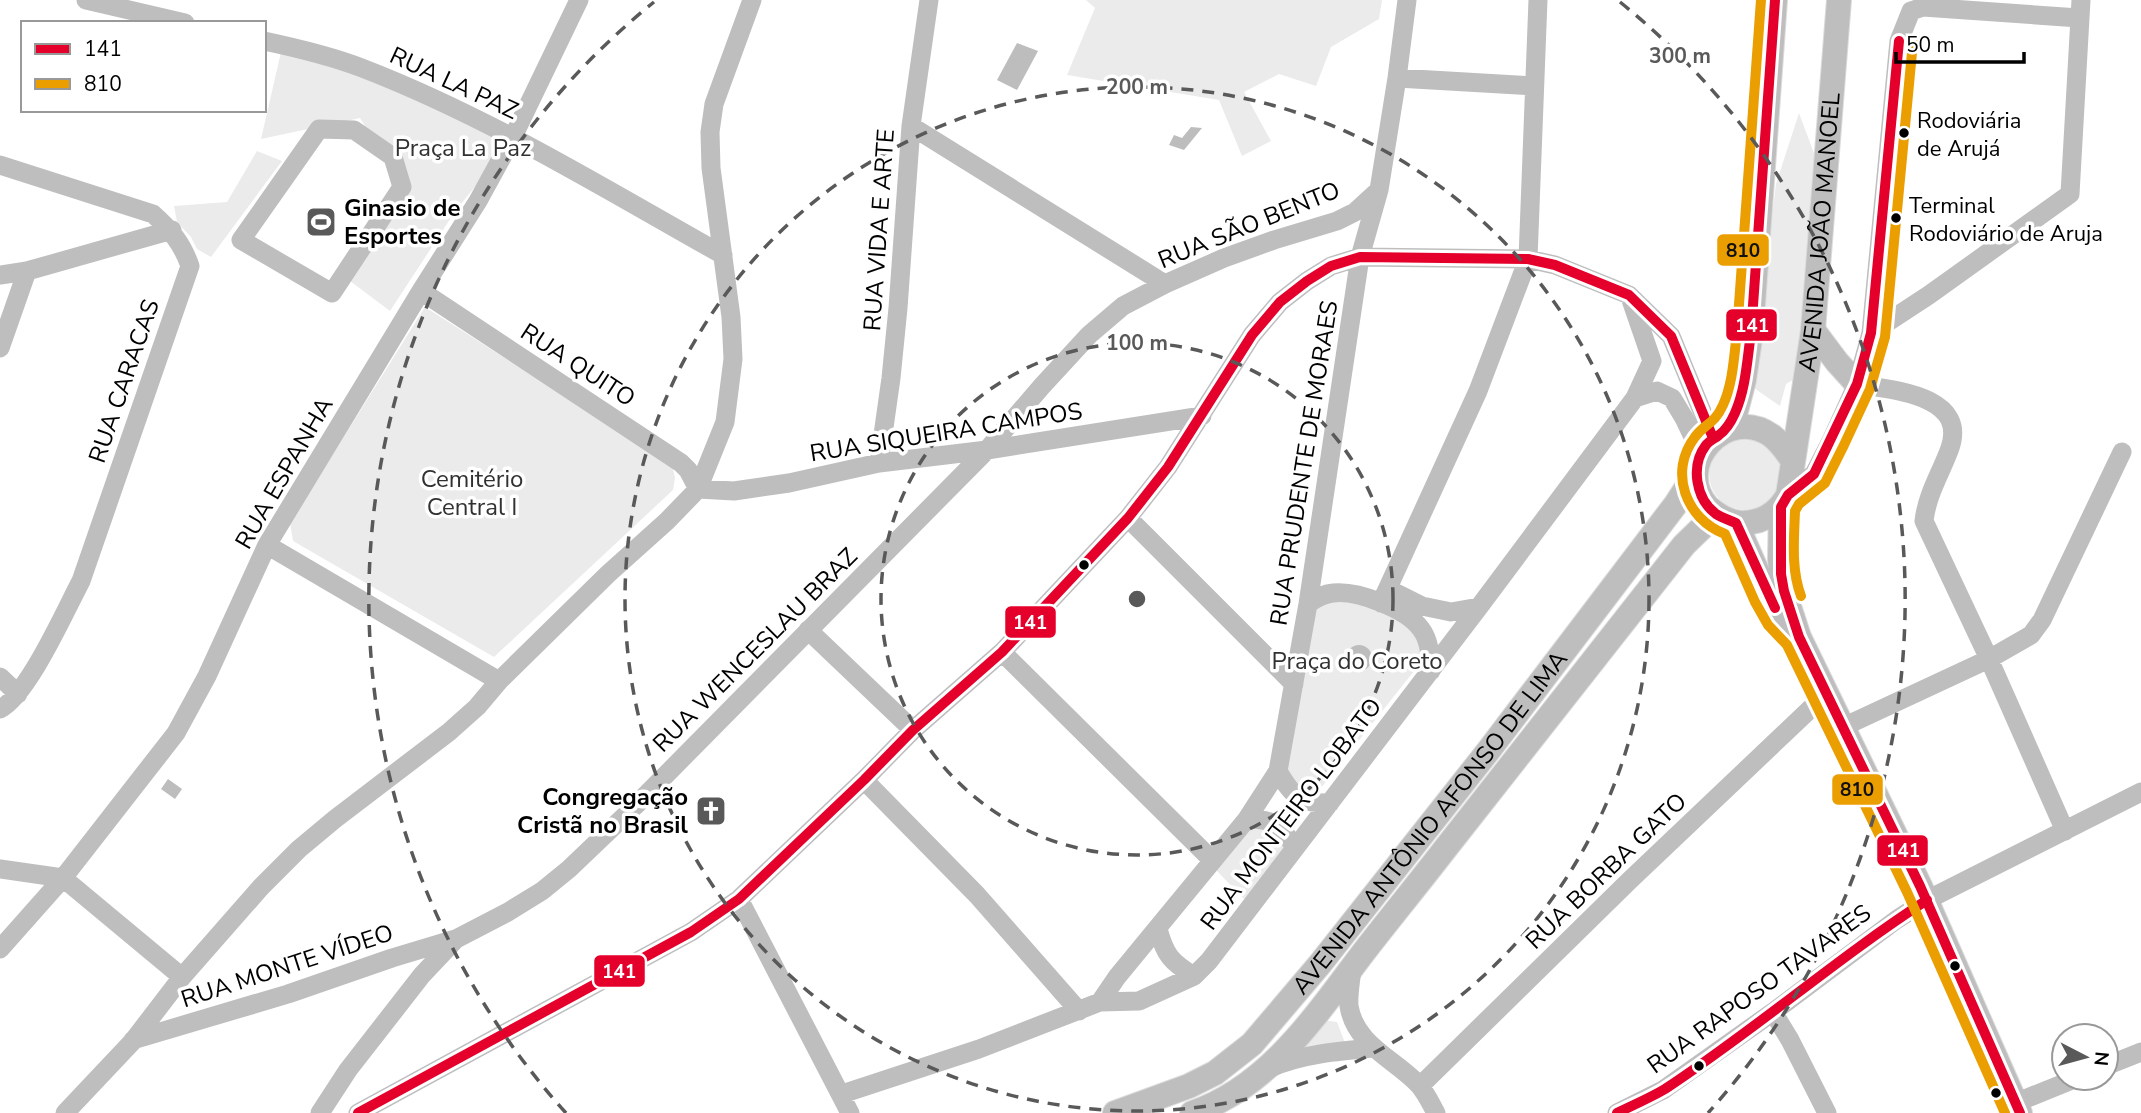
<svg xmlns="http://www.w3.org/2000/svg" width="2141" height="1113" font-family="'Nunito Sans',sans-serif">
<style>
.green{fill:#ebebeb}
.water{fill:#bdbdbd}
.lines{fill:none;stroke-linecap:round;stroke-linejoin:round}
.major-casing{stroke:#dbdbdb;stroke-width:26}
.minor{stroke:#bebebe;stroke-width:19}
.major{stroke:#bebebe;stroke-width:24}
.bus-1-casing{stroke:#fff;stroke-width:16}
.bus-2-casing{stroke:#fff;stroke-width:16}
.bus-1{stroke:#e4002b;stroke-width:10}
.bus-2{stroke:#eb9e00;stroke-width:10}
.ring{fill:none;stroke:#595959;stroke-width:3.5;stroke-dasharray:12 9}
.bus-dot{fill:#000;stroke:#fff;stroke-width:2.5}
.labels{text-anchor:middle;stroke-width:7;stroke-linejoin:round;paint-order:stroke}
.bus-label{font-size:22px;fill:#000;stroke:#fff;text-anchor:start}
.street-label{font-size:24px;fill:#000;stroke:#fff}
.park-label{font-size:24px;fill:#313131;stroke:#fff}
.poi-label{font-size:24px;font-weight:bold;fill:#000;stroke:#fff;text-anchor:start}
.centre{fill:#595959;stroke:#fff;stroke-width:3.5}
.ring-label{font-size:21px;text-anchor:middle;font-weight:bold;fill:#595959;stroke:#fff;stroke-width:7;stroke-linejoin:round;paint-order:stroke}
.line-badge{stroke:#fff;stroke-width:2.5}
.badge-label{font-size:19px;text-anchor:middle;font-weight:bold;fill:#fff}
.pale-badge-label{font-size:19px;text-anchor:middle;font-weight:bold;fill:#111}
</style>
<rect width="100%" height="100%" fill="#fff"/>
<path class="green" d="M1086,0H1382L1379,19L1331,47L1316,86L1279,74L1244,92L1271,141L1242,156L1219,100L1067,75L1095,8Z
M281,52L364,72L509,132L487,172L456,210L390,311L346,278L405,191L360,118L261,139Z
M1799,113L1818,164L1798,377L1786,384L1780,406L1751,386L1776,184Z
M257,151L282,161L211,257L197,249L191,237L177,222L174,206L227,202Z
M425,307L672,465L675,478L673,490L494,657L293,541L290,523Z
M1709 474a36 36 0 1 1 72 0a36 36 0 1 1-72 0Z
M1327,601C1336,601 1346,600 1355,601C1364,602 1373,608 1381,612C1405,624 1427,635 1418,666L1321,788C1308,797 1300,787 1289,779L1287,765L1314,614L1318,606Z
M1265,826L1287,847L1246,901L1215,869L1248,828Z
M1315,1019L1337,1022L1345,1043L1304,1055L1300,1043Z"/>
<path class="water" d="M1017,43L1038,51L1017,90L997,80Z
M1191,127L1202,128L1184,150L1169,145L1174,135L1182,138Z
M1346 658a13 13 0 1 1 26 0a13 13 0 1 1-26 0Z
M168,779L182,789L175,799L161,789Z"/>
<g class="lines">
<g class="major-casing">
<g id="major">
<path d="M1813,330L1837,362L1857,384"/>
<path d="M1724,431L1736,411L1744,380L1751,333L1775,0"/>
<path id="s1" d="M1793,461C1787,452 1781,443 1772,436C1726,403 1671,466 1708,507C1717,515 1729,522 1741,523C1763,523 1778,513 1788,495L1813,330L1839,0"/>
<path d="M1781,507L1780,559L1781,574L1784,591L1799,637L1920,886L2020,1113"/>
<path d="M1736,523L1768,596L1784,621"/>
<path id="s2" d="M1115,1113L1189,1086L1215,1073L1252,1044L1320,964L1489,750L1676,504L1696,473"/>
<path d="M1192,1113C1269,1087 1316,1015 1363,953C1390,918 1418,884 1445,849C1525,748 1604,646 1684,545L1716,514"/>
</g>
</g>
<path class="minor" d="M86,0L185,23
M264,41C297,48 331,56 362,68C489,117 605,189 723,255
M1397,78L1534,86
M911,126L1165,284
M319,129L354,130L393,157L402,187L332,293L241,240Z
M0,165L153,214C170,229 182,243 190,266L81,581C65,611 28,695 0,709
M0,275L27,271L172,230
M421,291L681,463L688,470L698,489
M1871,333L1929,295L2070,194L2081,0
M0,348L27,271
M1857,384C1892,390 1968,395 1950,448C1941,473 1927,494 1924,521L1989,659L2065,831
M1635,398L1657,391L1672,398L1684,418L1701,454
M879,463L891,378L898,308L911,126L929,0
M698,489L734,491L789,483L879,463L987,450L1202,416
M1788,495L1814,474L1832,439L1857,384L1871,333L1899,41L1911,11L1923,7L2079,18
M1128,518L1294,684
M267,545L499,681
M1388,589L1422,606L1451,612L1479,607
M1381,603L1478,391L1528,259L1538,0
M1308,604C1316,598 1323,594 1333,593C1357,590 1407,609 1421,629C1430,641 1430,656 1431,671
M808,630L913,730
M1002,652L1212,860
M0,677L18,694
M1843,727L1989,659L2031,635L2042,620L2122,452
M1278,771C1293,797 1300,804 1330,803
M864,780L977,895L1079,1011
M1247,819C1275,819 1281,825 1295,848
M0,869L63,878L182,977
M739,899L850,1113
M1158,929C1165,955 1171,962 1194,976
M0,949L63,878L176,733L207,676L267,545L421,291L478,201L513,137L579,0
M1352,968C1351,980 1348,994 1349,1006C1355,1045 1395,1059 1419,1085C1426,1093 1431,1104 1436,1113
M1100,1002L1117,977L1247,819L1278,771L1308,604L1360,257L1379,190L1397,78L1407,0
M1773,1012L1790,1040L1827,1113
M133,1040L288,994L392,958L455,939
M2106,1066L2141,1052
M1270,1068C1303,1054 1339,1051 1374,1048
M1420,1086L1629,881L1827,693
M842,1094L979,1049L1100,1002L1139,1001L1194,976L1209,961L1479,607L1635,398L1652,361L1631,300
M2015,1103L2077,1078
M65,1113L133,1041L182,977L261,887L299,849L335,819L449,732L477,707L499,681L608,574L667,521L698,489L725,422L733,359L731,317L711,168L710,132L714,104L752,0
M320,1113L348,1070L422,975L456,939L508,912L542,891L569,869L635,806L987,450L1042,386L1089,335L1123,306L1165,284L1224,258L1274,240L1337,221L1355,212L1379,190
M358,1113L691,932L739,899L864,780L913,730L1002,652L1128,518L1168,467L1252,335L1280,302L1307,281L1331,266L1360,257L1528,259L1555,265L1629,295L1671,336L1713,438
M1617,1113L1663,1090L1773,1012L1896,920L1927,900L2141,792"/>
<use href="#major" class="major"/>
<g class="bus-1-casing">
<path id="bus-1" d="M1775,0L1751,333C1747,360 1746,388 1735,413C1731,422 1726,430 1719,435C1714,439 1709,441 1706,445C1690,466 1696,499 1716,514C1722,518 1729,520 1736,523L1775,608
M1899,41L1871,333L1857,384L1814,474L1788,495L1781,507V574L1784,591L1799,637L1920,886L2020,1113
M358,1113L691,932L739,899L864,780L913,730L1002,652L1128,518L1168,467L1252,335L1280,302L1307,281L1331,266L1360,257L1528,259L1555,265L1629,295L1671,336L1713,438
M1617,1113C1633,1105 1650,1098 1665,1089C1755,1030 1837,958 1927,900"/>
</g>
<g class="bus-2-casing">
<path id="bus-2" d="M1761,0L1737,332C1734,356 1733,383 1723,405C1714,425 1705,423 1695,437C1668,472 1686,519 1725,534L1755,602L1768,625L1787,645L1907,892L2005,1113
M1801,596C1791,570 1794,539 1795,511L1799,504L1825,483L1844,445L1870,389L1885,337L1913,42"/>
</g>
<use href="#bus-1" class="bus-1"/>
<use href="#bus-2" class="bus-2"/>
</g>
<g class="ring">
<circle cx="1137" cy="599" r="256"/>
<circle cx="1137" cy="599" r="512"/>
<path d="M566 1113A768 768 0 0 1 654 2M1620 2A768 768 0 0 1 1708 1113"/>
</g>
<defs>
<g id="stadium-square" transform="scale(1.575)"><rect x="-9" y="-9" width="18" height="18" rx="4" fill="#595959" stroke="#fff"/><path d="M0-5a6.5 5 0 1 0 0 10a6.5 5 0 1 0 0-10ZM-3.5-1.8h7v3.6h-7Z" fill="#fff"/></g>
<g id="church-square" transform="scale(1.575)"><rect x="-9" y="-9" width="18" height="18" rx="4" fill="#595959" stroke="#fff"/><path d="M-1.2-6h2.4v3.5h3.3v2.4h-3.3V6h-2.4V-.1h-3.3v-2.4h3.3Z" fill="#fff"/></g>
</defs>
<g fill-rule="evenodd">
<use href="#stadium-square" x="321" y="222"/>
<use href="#church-square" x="711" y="811"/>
</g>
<g class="bus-dot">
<circle cx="1904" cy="133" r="6"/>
<circle cx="1896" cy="218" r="6"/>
<circle cx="1084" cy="565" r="6"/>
<circle cx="1955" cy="966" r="6"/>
<circle cx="1699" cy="1066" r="6"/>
<circle cx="1996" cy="1093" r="6"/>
</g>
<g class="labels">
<g class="bus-label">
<text x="1917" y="128">Rodoviária<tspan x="1917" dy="28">de Arujá</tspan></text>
<text x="1909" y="213">Terminal<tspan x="1909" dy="28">Rodoviário de Aruja</tspan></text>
</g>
<g class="street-label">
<text transform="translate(454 83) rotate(25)" y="8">RUA LA PAZ</text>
<text transform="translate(1249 225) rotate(-22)" y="8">RUA SÃO BENTO</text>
<text transform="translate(879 230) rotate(-86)" y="8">RUA VIDA E ARTE</text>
<text dy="8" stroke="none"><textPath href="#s1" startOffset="532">AVENIDA JOÃO MANOEL</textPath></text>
<text transform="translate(578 365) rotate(33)" y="8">RUA QUITO</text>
<text transform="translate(124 381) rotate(-71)" y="8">RUA CARACAS</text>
<text transform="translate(946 432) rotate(-9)" y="8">RUA SIQUEIRA CAMPOS</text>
<text transform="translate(1304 463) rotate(-81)" y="8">RUA PRUDENTE DE MORAES</text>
<text transform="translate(284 473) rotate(-60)" y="8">RUA ESPANHA</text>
<text transform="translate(755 650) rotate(-45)" y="8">RUA WENCESLAU BRAZ</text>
<text transform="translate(1291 814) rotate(-53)" y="8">RUA MONTEIRO LOBATO</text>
<text dy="8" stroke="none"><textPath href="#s2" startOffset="439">AVENIDA ANTÔNIO AFONSO DE LIMA</textPath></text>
<text transform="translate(1606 871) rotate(-44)" y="8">RUA BORBA GATO</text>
<text transform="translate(287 966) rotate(-18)" y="8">RUA MONTE VÍDEO</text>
<text transform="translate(1759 989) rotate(-36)" y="8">RUA RAPOSO TAVARES</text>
</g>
<g class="park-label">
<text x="463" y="156">Praça La Paz</text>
<text x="472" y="487">Cemitério<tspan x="472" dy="28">Central I</tspan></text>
<text x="1357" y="669">Praça do Coreto</text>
</g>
<g class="poi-label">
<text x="344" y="216">Ginasio de<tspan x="344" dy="28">Esportes</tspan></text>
<text x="688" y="805" text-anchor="end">Congregação<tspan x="688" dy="28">Cristã no Brasil</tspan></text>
</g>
</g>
<circle cx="1137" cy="599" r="10" class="centre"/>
<g class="ring-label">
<text x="1680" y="63">300 m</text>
<text x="1137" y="94">200 m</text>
<text x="1137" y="350">100 m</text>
</g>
<g class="line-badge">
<rect x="1716" y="233" width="54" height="34" rx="7" fill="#eb9e00"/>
<rect x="1725" y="308" width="53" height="34" rx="7" fill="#e4002b"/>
<rect x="1004" y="605" width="53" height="34" rx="7" fill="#e4002b"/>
<rect x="1831" y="773" width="53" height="33" rx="7" fill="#eb9e00"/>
<rect x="1876" y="834" width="53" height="33" rx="7" fill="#e4002b"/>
<rect x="593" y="954" width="53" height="34" rx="7" fill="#e4002b"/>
</g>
<g class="badge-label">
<text x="1752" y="332">141</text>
<text x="1030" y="629">141</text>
<text x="1903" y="857">141</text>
<text x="619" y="978">141</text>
</g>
<g class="pale-badge-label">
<text x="1743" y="257">810</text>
<text x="1857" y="796">810</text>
</g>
<rect x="21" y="21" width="245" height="91" fill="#ffffff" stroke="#999999" stroke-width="2"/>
<rect x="35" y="44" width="35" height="10" fill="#e4002b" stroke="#999999" stroke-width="2"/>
<text x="84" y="56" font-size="21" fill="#000000">141</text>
<rect x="35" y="79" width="35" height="10" fill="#eb9e00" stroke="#999999" stroke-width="2"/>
<text x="84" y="91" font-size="21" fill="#000000">810</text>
<g transform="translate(2085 1057) rotate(96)"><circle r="33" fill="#ffffff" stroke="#999999" stroke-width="2"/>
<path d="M0-5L12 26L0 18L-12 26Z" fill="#595959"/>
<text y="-10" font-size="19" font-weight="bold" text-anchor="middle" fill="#000000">N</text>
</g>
<path d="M1896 52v10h128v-10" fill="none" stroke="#000000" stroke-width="3.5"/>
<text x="1906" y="52" font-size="21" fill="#000000" stroke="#ffffff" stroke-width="5" paint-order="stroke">50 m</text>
</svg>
